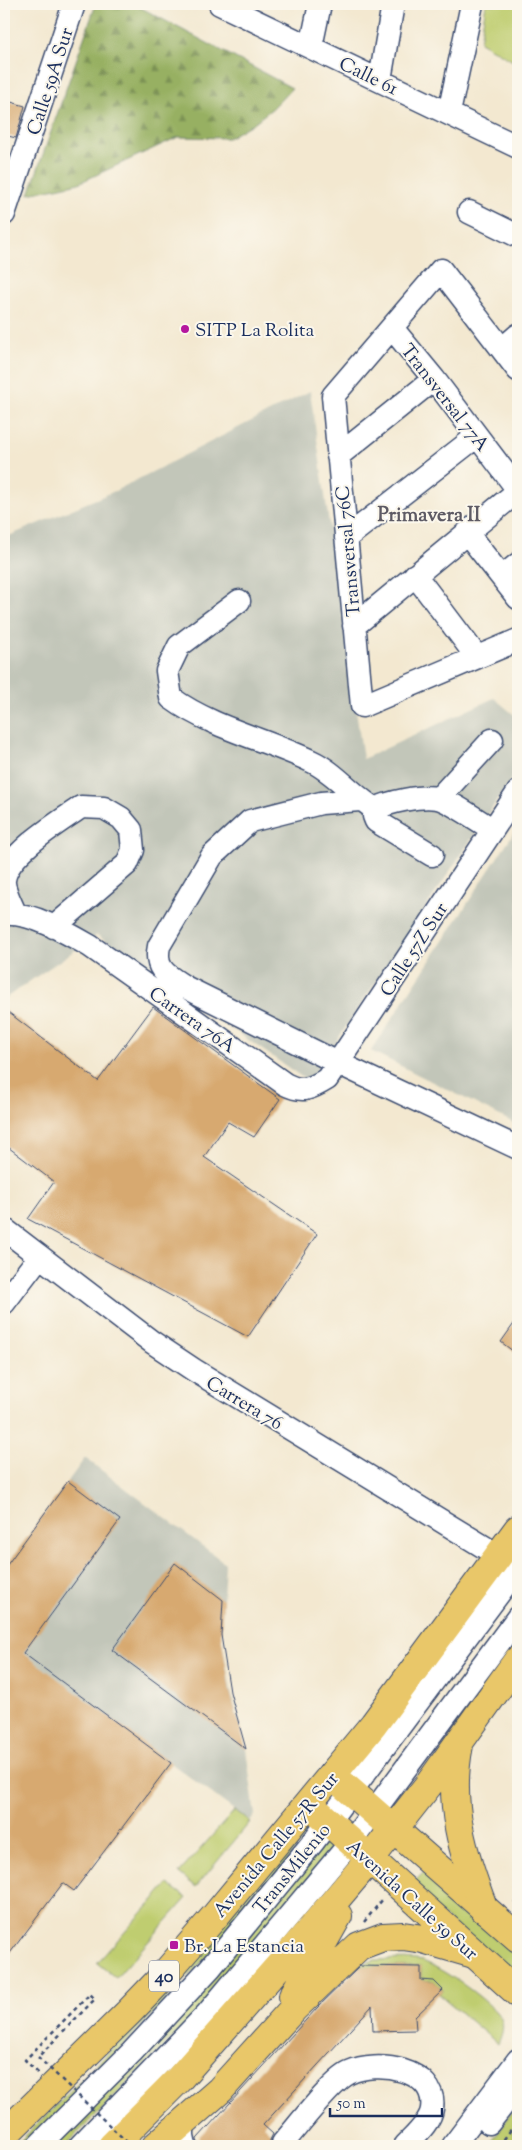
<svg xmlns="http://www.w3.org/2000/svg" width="522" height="2150" font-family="'Sorts Mill Goudy',serif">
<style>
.industrial{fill:#c2c6b9}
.grass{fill:#bfcd6f;stroke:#6d7e66}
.forest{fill:url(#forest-firs);stroke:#597060}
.park{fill:url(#park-tufts);stroke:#6d7e66}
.building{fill:#d7a96f}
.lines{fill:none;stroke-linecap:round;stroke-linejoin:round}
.minor-casing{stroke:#3b4b6f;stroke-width:25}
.major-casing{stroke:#3b4b6f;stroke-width:30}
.highway-casing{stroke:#3b4b6f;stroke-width:30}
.path{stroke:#3b4b6f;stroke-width:2.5;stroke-dasharray:4 4;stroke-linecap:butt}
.minor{stroke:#fff;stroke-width:22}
.major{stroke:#e9c769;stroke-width:28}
.highway{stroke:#e9c769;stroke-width:28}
.path-bridge{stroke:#3b4b6f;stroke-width:2.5;stroke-dasharray:4 4;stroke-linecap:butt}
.poi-dot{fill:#b5179e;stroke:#fbf7ec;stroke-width:2}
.labels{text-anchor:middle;stroke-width:4;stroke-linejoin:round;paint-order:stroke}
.shield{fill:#fbf7ec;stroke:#5e6b89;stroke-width:1}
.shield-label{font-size:18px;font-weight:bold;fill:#1b2f5e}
.street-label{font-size:19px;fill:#1b2f5e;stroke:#fbf7ec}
.poi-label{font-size:19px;fill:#1b2f5e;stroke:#fbf7ec;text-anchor:start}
.neighbourhood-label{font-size:20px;font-weight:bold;fill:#5d5a64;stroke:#fbf7ec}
</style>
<defs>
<pattern id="forest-firs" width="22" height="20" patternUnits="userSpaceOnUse" patternTransform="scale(1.25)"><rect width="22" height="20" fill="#97b062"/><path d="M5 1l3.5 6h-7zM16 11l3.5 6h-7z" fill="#7a9054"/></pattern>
<pattern id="park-tufts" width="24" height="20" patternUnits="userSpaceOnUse" patternTransform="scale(1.25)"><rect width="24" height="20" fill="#bfcd6f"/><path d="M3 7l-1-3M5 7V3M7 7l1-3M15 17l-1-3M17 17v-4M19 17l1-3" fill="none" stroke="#a4b063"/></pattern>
</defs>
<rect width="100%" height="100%" fill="#fbf7ec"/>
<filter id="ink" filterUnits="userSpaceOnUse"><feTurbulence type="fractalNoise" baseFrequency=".02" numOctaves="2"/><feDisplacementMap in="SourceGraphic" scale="10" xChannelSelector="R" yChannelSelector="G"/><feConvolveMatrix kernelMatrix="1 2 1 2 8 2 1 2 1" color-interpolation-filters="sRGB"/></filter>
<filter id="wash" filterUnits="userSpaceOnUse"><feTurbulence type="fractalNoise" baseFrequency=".0096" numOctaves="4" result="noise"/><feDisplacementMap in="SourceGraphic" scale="20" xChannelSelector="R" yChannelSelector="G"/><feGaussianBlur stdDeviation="1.12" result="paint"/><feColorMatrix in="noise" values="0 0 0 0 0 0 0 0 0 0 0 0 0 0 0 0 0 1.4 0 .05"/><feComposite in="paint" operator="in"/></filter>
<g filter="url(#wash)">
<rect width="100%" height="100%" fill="#f3e8d0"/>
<path class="industrial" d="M310,391L363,759L494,698L518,718V769L309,1082L97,935L4,999V538L115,491Z
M518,826V1125L371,1051Z
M85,1458L225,1563L221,1635L231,1692L246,1749L255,1815L250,1822L4,1639V1569Z"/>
<path class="grass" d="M486,4H518L515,19L518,20V64L480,42Z
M235,1810L250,1822L196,1887L179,1873Z
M305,1825L310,1830L242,1919L29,2146H15L93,2069L167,1989Z
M326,1842L331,1845L332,1849L215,1995L65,2146H48Z
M426,1870L518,1953V1980L409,1887Z
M168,1884L187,1898L116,1978L97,1963Z
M375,1960C390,1960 407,1958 422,1961C439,1966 497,2005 502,2021C504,2030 501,2036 498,2044L439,1994L443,1990L434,1981L421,1980V1967L355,1966Z"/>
<path class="forest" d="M96,4H134L292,88L273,108L255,122L228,138L178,137L79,183L29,194Z"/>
<path class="park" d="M518,2103V2146H489Z"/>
<g id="blocks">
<path class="building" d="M4,100L25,106L16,138L4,135Z
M153,1007L280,1099L254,1137L228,1122L204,1157L317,1234L248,1337L28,1219L54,1182L4,1144V1009L98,1081Z
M518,1318V1355L501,1342Z
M68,1481L120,1520L23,1653L171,1763L74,1891L63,1883L4,1961V1569Z
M175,1563L223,1600L221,1635L230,1692L246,1749L112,1650Z
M360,1966L421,1967V1980L434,1981L443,1990L415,2017L416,2030L373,2031L372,2006L263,2125L273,2134L270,2140V2146H198L197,2139L317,2008Z"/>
</g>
</g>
<g filter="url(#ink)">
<use href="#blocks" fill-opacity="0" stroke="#3b4b6f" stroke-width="1"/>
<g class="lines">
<g class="minor-casing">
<path id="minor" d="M220,4L518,147
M311,47L320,4
M380,80L393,4
M449,113L472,4
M469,212L518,236
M4,214L74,4
M392,328L434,379L518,490
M502,349L518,335
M518,370L441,270L333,396L362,706L518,640
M338,456L434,379
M467,533L518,598
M346,538L477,436
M415,575L477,657
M502,577L518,564
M239,601L179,646L167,671L171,698C212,728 265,739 311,761C335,772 352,795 375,809
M354,626L518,491
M439,798L492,740
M360,800L321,803L250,821L212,856L159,946C154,970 167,975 185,987L338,1063L518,1148
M432,855L376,821L374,816L375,809C389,802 421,795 437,798C449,800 480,822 492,829
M15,913C12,905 3,889 4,880C7,853 60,822 81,807L104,808L121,818L131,830L133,850L127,864L54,927
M4,914C31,912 66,932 90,946L285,1084C302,1093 311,1089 327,1079L518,792
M4,1229L152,1342L194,1370L499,1556
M4,1303L39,1257
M489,2123L518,2086
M183,2124V2137L185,2146
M283,2143C297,2127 332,2081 349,2073C376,2060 438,2068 432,2109C430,2123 414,2136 405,2146
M38,2146L132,2052L210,1968L314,1841L518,1568
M80,2146L206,2015L351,1842L518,1617
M453,2146L518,2060"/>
</g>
<g class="major-casing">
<path id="major" d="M332,1775L518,1938
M309,1804L518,1993"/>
</g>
<g class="highway-casing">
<path id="highway" d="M459,1745C447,1803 463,1855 484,1909
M293,1996L338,1916
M4,2135L128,2013L157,1983L216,1915L374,1724L518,1529
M112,2146L178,2080L293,1950L370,1859L430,1783L518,1660
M156,2146L220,2090L294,2008L359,1946L383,1937L403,1936L423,1939L474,1954"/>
</g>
<path class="path" d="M515,1901L518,1904
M364,1922L383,1899
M38,2073L25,2060L90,1994L95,1999L38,2057
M499,2146L518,2120"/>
<use href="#minor" class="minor"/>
<use href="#major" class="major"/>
<use href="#highway" class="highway"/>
<path class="path-bridge" d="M38,2057L131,2146"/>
</g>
</g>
<g class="poi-dot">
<circle cx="185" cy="329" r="5"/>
<rect x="169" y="1940" width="10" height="10" rx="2.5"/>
</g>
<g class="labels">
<rect class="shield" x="149" y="1960.5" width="30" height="31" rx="4"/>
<g class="shield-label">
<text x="164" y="1982">40</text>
</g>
<g class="street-label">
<text transform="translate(369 75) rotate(26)" y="7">Calle 61</text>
<text transform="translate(49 81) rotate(-72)" y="7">Calle 59A Sur</text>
<text transform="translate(446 397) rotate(52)" y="7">Transversal 77A</text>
<text transform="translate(347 551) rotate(-95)" y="7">Transversal 76C</text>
<text transform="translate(413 949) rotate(-57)" y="7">Calle 57Z Sur</text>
<text transform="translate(193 1019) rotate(35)" y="7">Carrera 76A</text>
<text transform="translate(245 1402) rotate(31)" y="7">Carrera 76</text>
<text transform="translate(275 1844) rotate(-50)" y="7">Avenida Calle 57R Sur</text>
<text transform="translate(291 1868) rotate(-51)" y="7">TransMilenio</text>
<text transform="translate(413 1899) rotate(42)" y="7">Avenida Calle 59 Sur</text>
</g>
<g class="poi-label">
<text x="195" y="336">SITP La Rolita</text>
<text x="184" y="1952">Br. La Estancia</text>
</g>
<g class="neighbourhood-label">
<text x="429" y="521">Primavera II</text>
</g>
</g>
<rect width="522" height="2150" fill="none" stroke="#fbf7ec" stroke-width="20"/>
<path d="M330 2108v8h112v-8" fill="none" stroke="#1b2f5e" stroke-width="2.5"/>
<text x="337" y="2108" font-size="15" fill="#1b2f5e" stroke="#fbf7ec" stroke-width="4" paint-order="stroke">50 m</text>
</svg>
